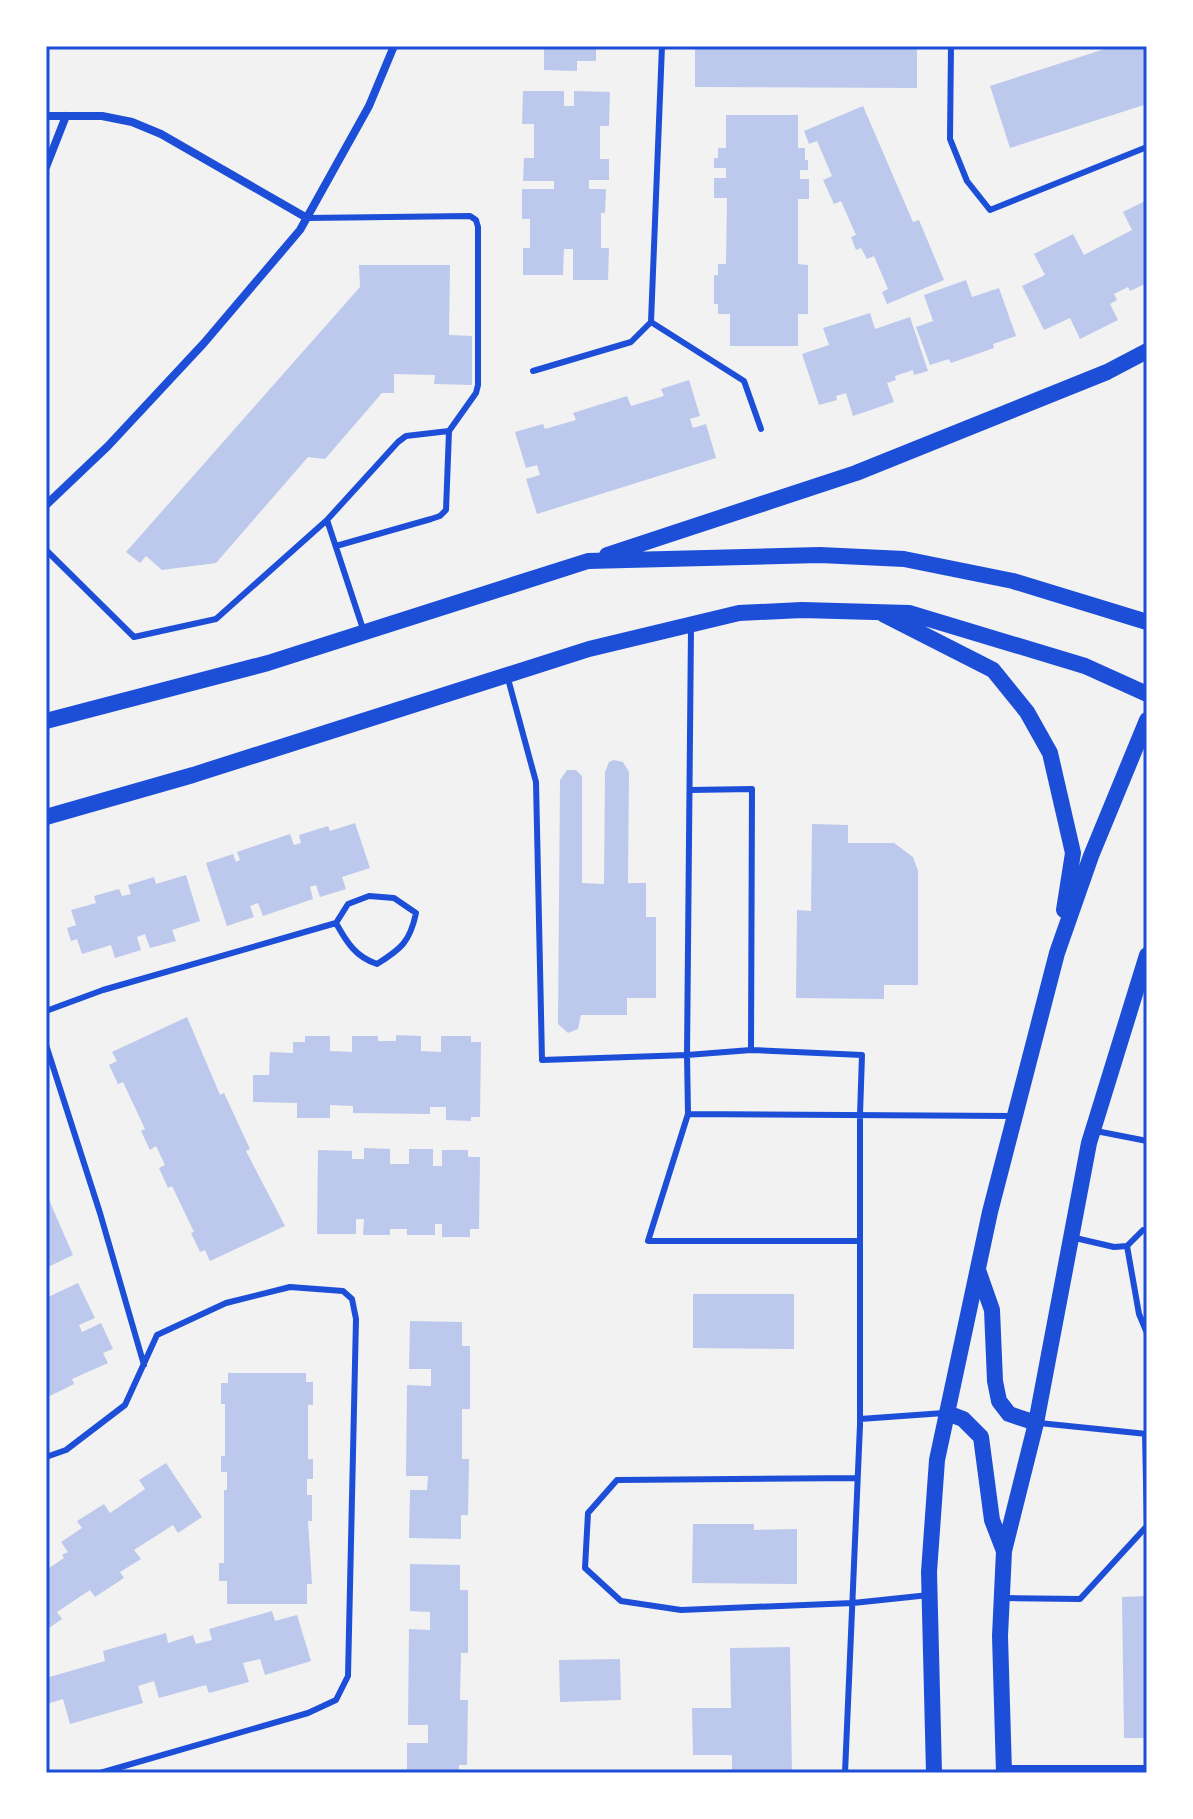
<svg xmlns="http://www.w3.org/2000/svg" width="1193" height="1819" font-family="Signika,sans-serif">
<style>
.building{fill:#bdc9ec}
.lines{fill:none;stroke-linecap:round;stroke-linejoin:round}
.service{stroke:#1d4ed8;stroke-width:6}
.minor{stroke:#1d4ed8;stroke-width:8}
.secondary{stroke:#1d4ed8;stroke-width:16}
.neatline{fill:none;stroke:#1d4ed8;stroke-width:3}
</style>
<rect width="100%" height="100%" fill="#f2f2f2"/>
<path class="building" d="M544,46H596V61H577V71L544,70Z
M695,46H917V88L695,87Z
M1114,46H1147V104L1010,148L990,86Z
M523,91H564V106H574V91L610,92L609,126H600V159H609V180H589V189H606L605,213H601V248H609L608,280H573V249H564L563,275H523V248H530V219H522V189H554V181H523L524,158H534V124H522Z
M863,106L913,222L919,220L944,280L887,304L882,292L888,289L874,256L867,259L861,248L856,250L851,237L856,235L841,201L834,204L823,180L832,176L817,141L809,144L804,131Z
M726,115H798V148H805V160H808V170H800V179H809V199H798V264L808,265V314H798V346H730V314H718V304H714V275H718V264H726L727,198H714V178H726V168H714V158H718V148H726Z
M1147,200V280L1145,284L1130,291L1128,287L1114,294L1117,300L1110,304L1118,320L1080,339L1070,318L1044,330L1022,286L1045,275L1034,254L1073,234L1084,255L1132,230L1123,212Z
M359,265H450L449,335L472,336V385L434,384L435,375L394,374V393H382L325,459L308,457L216,563L162,570L146,556L140,563L126,552L360,287Z
M966,280L972,297L999,288L1016,336L993,344L994,348L951,363L949,359L930,365L916,327L933,321L924,295Z
M870,313L875,329L910,317L928,371L914,375L913,370L895,376L896,380L887,383L894,402L853,416L846,393L836,396L837,400L819,405L802,354L829,345L823,328Z
M689,380L700,416L690,419L693,428L706,424L716,458L537,514L526,479L540,475L537,465L526,468L515,432L543,424L545,429L576,420L573,413L627,396L631,406L664,396L661,389Z
M614,760L623,762L629,772L628,883H646V917H656V998H627V1015H581L578,1029L568,1033L558,1024L560,780L567,770H576L582,776V883L604,884L605,772L609,762Z
M355,823L370,868L342,877L346,889L320,897L316,885L310,887L313,899L263,916L258,903L250,906L254,917L227,926L206,863L233,854L236,862L240,860L237,852L290,834L294,845L301,843L299,835L328,826L330,831Z
M812,824L848,825V843H894L913,857L918,871V985H884V999L796,998L797,910L811,911Z
M186,875L200,921L172,930L176,941L150,948L145,934L137,937L141,950L115,958L111,945L82,954L77,939L71,941L67,928L76,925L71,910L96,903L94,896L119,889L122,896L131,894L128,885L154,877L156,884Z
M187,1017L220,1095L224,1093L250,1149L246,1151L285,1226L210,1261L205,1250L200,1252L191,1233L194,1232L172,1186L168,1188L159,1168L165,1165L156,1146L150,1150L141,1131L145,1129L123,1082L118,1084L109,1065L117,1061L112,1052Z
M396,1035L421,1036V1051L441,1052V1036H471V1042H481L480,1117H471V1121L446,1120V1107H430V1114L353,1113V1106L330,1105V1118H297V1103L253,1102V1075H269L270,1052L293,1053V1042H305V1036H330V1051L352,1052V1036H378V1041H396Z
M364,1148L390,1149V1164H409V1149H433V1166H442V1150H468V1157H480L479,1229H470V1237H442V1224H435V1235H407V1229H390V1235H363L364,1219H356V1234H317L318,1150L352,1151V1159H364Z
M46,1193L73,1255L46,1268Z
M78,1283L95,1318L79,1325L82,1332L101,1323L113,1349L103,1353L108,1363L72,1379L74,1384L50,1396L46,1388V1298Z
M693,1294H794V1349L693,1348Z
M410,1321L462,1322V1346H470V1409H462V1459H469L468,1515H461V1539L409,1538L410,1490H427L428,1476H406L407,1385L431,1386V1369H409Z
M228,1373H306V1382H313V1405H308V1459H313V1479H307V1495H312V1521H308L312,1584H307V1604H227V1581H219V1563H224V1490H227V1472H221V1456H225V1404H221V1383H228Z
M166,1463L202,1517L178,1533L173,1525L134,1550L141,1559L120,1572L124,1578L95,1597L90,1590L57,1612L62,1619L46,1630V1570L64,1558L62,1555L68,1552L61,1542L82,1528L77,1521L104,1504L110,1513L145,1489L139,1480Z
M693,1524H754V1530L797,1529V1584L692,1583Z
M410,1564L460,1565V1590H468V1653H461L460,1700H468L467,1765H459V1773H407V1743H428V1725H408L409,1629L430,1630V1612L410,1611Z
M1147,1596V1738H1124L1122,1597Z
M272,1611L275,1621L297,1615L311,1661L265,1675L260,1659L243,1663L249,1682L209,1693L206,1685L159,1698L154,1681L138,1686L143,1703L70,1724L63,1699L47,1704L46,1678L105,1661L103,1651L166,1633L168,1643L193,1635L196,1644L212,1640L209,1629Z
M790,1647L792,1773H732V1755H693L692,1708H731L730,1648Z
M620,1659L621,1700L560,1702L559,1660Z"/>
<g class="lines">
<path class="service" d="M951,46L950,139L967,181L990,210L1147,147
M307,218L470,216L476,220L478,227V385L476,393L449,431L406,436L398,442L327,520
M651,322L744,381L761,429
M533,371L631,342L651,322L662,46
M336,546L431,519L440,516L446,510L449,431
M46,550L134,637L216,619L327,520L364,632
M507,675L536,782L542,1060L687,1055L691,628
M690,790L752,789L751,1050L862,1055L860,1115V1425L845,1773
M369,896L394,898L416,913C410,942 401,949 377,964C356,957 347,943 336,923L348,904Z
M46,1011L103,990L336,923
M46,1045L100,1213L144,1365
M751,1050L687,1055L688,1114L1013,1116
M688,1114L648,1241H860
M1096,1131L1147,1141
M1071,1237L1114,1247L1127,1246L1143,1230H1147
M1127,1246L1139,1314L1147,1333
M860,1419L944,1413
M1039,1423L1147,1434
M1145,1434L1147,1528
M46,1457L66,1450L125,1405L157,1335L226,1303L290,1287L343,1291L352,1299L356,1319L348,1676L336,1700L308,1713L100,1773
M857,1478L617,1480L588,1513L585,1568L621,1601L681,1610L853,1603L929,1595
M1005,1598L1080,1599L1146,1527
M1007,1768H1147"/>
<path class="minor" d="M46,116H102L132,122L161,134L307,218
M46,167L66,116
M46,505L108,446L204,343L300,230L369,106L394,46"/>
<path class="secondary" d="M607,555L856,473L1107,372L1147,351
M883,614L993,670L1027,712L1050,753L1073,853L1064,910
M46,721L268,663L588,561L820,555L904,559L1013,581L1147,622
M46,817L193,775L589,649L739,613L802,610L909,613L1085,666L1147,694
M978,1270L992,1310L995,1381L999,1401L1009,1414L1036,1423
M947,1413L963,1419L981,1437L992,1520L1004,1551
M934,1773L929,1572L937,1460L990,1212L1057,953L1091,856L1147,720
M1004,1773L1000,1636L1004,1551L1036,1423L1089,1143L1147,955"/>
</g>
<rect width="1193" height="1819" fill="none" stroke="#ffffff" stroke-width="96"/>
<rect x="48" y="48" width="1097" height="1723" class="neatline"/>
</svg>
